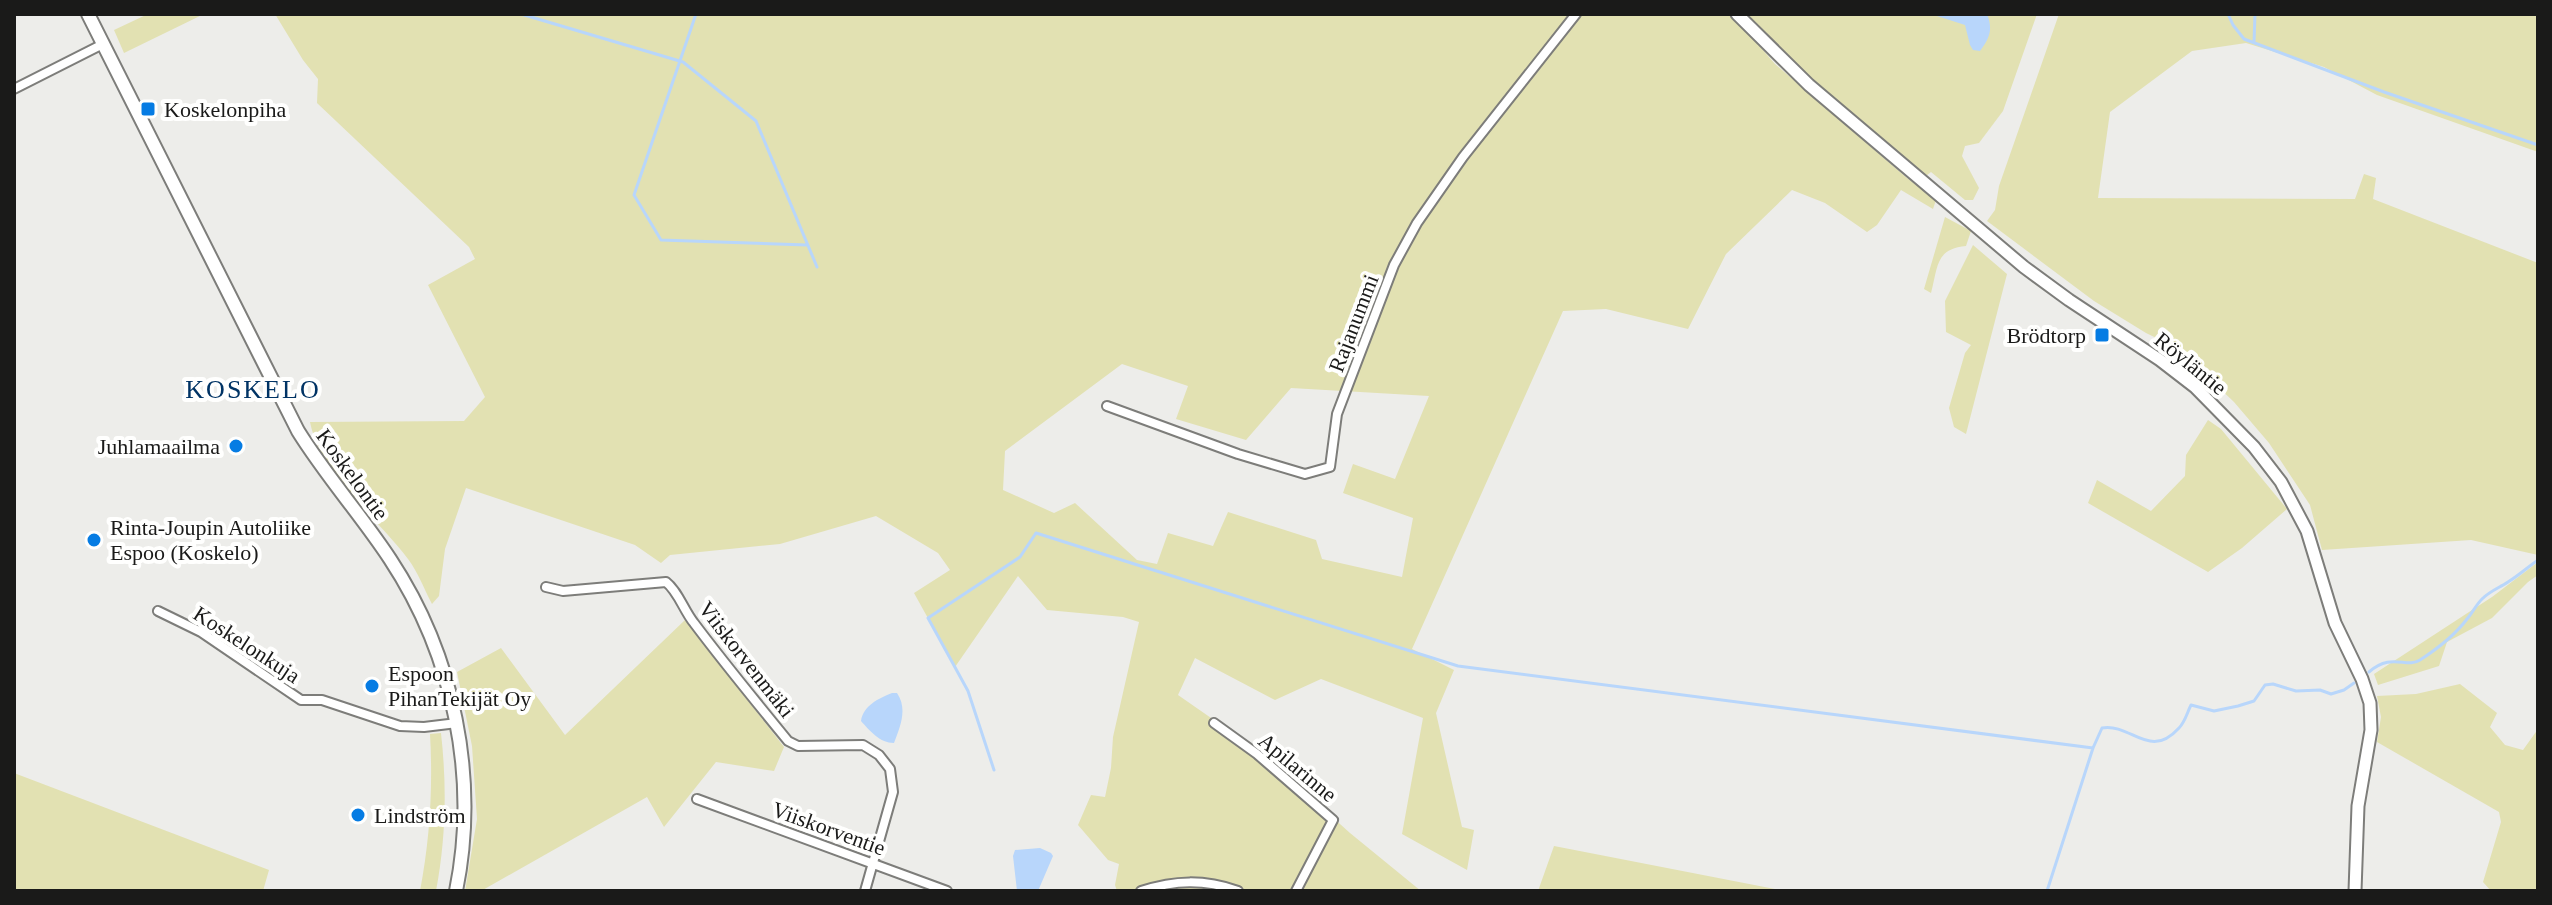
<svg xmlns="http://www.w3.org/2000/svg" width="2552" height="905" font-family="Georgia,serif">
<style>
.green{fill:#e2e1b2;fill-rule:evenodd}
.water{fill:#b8d6fb}
.lines{fill:none;stroke-linecap:round;stroke-linejoin:round}
.stream{stroke:#b8d6fb;stroke-width:3}
.minor-casing{stroke:#7d7d7a;stroke-width:12}
.tertiary-casing{stroke:#7d7d7a;stroke-width:15}
.secondary-casing{stroke:#7d7d7a;stroke-width:16}
.minor{stroke:#fff;stroke-width:8}
.tertiary{stroke:#fff;stroke-width:11}
.secondary{stroke:#fff;stroke-width:12}
.poi-dot{fill:#067ce3;stroke:#fffffe;stroke-width:3}
.labels{text-anchor:middle;stroke-width:8;stroke-linejoin:round;paint-order:stroke}
.poi-label{font-size:22px;fill:#1a1a19;stroke:#fffffe;text-anchor:start}
.street-label{font-size:22px;fill:#1a1a19;stroke:#fffffe}
.quarter-label{font-size:26px;letter-spacing:2px;fill:#003364;stroke:#fffffe}
</style>
<rect width="100%" height="100%" fill="#ededea"/>
<path class="green" d="M148,14H204L124,53L114,30Z
M275,14H1732L1775,64L1907,178L1936,200L1933,209L1901,190L1877,225L1867,232L1825,203L1792,190L1726,254L1688,329L1606,309L1563,311L1412,649L1454,670L1436,713L1462,827L1474,830L1467,870L1402,834L1423,718L1321,679L1275,700L1195,658L1178,695L1260,752L1350,833L1421,891H1117L1115,885L1119,864L1108,860L1078,825L1091,795L1105,797L1111,768L1113,737L1139,622L1123,617L1047,610L1018,576L955,667L914,593L950,570L938,553L876,516L780,544L670,555L661,563L635,545L466,488L445,549L439,596L432,604C424,589 418,572 408,559C376,516 321,476 310,422L464,421L485,397L428,285L475,259L469,247L317,103L318,79L303,60ZM1122,364L1188,386L1176,419L1246,440L1291,388L1429,396L1395,479L1353,464L1343,493L1413,518L1402,577L1322,559L1316,540L1228,512L1213,546L1168,533L1157,564L1137,560L1075,503L1054,513L1003,490L1005,451Z
M1747,14H2037L2003,111L1979,143L1965,146L1962,156L1979,188L1973,200H1965L1931,172L1926,176C1865,128 1809,76 1753,24Z
M2059,14H2538V152L2377,95L2324,67L2246,43L2192,51L2110,112L2098,198L2355,199L2364,174L2376,178L2373,199L2538,263V555L2471,540L2322,550L2310,505L2269,443L2234,402L2177,348L2146,333L2094,301L1987,221L1995,210L1999,186Z
M1945,217L1971,231L1966,246C1935,249 1938,267 1931,293L1924,289Z
M1973,245L2007,274L1966,434L1954,427L1949,408L1965,353L1971,345L1946,332L1945,301Z
M2208,420L2221,429L2287,509L2242,548L2208,572L2088,503L2097,480L2151,511L2185,476L2186,455Z
M2538,562V575L2528,582L2492,618L2447,642L2439,666L2378,685L2374,674L2492,597Z
M685,620L784,747L774,771L716,762L664,827L647,797L481,891H465L477,819L472,746L457,672L501,648L565,735Z
M2460,684L2497,713L2490,727L2505,745L2523,750L2538,729V891H2491L2483,882L2501,822L2499,812L2377,742L2381,717L2377,696L2416,694Z
M441,733C447,787 446,838 436,891H420C430,839 433,787 430,734Z
M14,773L269,870L263,891H14Z
M1554,846L1785,891H1538Z"/>
<path class="water" d="M1937,14H1987C1993,29 1990,38 1980,51L1973,50L1970,45L1965,25L1937,16Z
M892,693H897C908,709 900,727 894,743C880,743 870,731 861,721C863,706 879,698 892,693Z
M1040,848L1051,853L1053,856L1038,891H1017L1013,856L1015,850Z"/>
<g class="lines">
<path class="stream" d="M521,14L683,62L756,121L817,267
M696,14L634,195L661,240L807,245
M2228,14L2233,25L2244,39L2384,92L2538,145
M2254,42L2255,14
M2369,672C2392,652 2406,669 2420,660C2437,649 2455,635 2467,619C2473,612 2476,605 2482,599C2490,591 2499,588 2508,582C2518,576 2528,567 2538,560
M994,770L968,691L928,618L1020,557L1036,533L1458,666L2093,748
M2047,891L2093,748L2102,728C2132,723 2149,761 2179,728C2185,722 2187,713 2191,705L2214,711L2238,706L2254,701L2265,685L2273,684L2296,691L2320,690L2331,694L2344,690L2354,683"/>
<g class="minor-casing">
<path id="minor" d="M14,89L103,44
M1107,406L1238,454L1305,474L1330,467L1337,414L1394,265L1417,223L1463,157L1576,14
M546,587L563,591L666,582C678,591 684,611 694,623C724,663 756,702 788,741L798,746L863,745L879,755L890,769L893,792L865,891
M158,611L201,632L301,700H322L400,726L424,727L457,723
M1214,723L1257,754L1333,820L1296,891
M697,799L947,891
M1141,891C1175,880 1204,879 1238,891"/>
</g>
<g class="tertiary-casing">
<path id="tertiary" d="M1737,14L1809,85L2024,267L2069,300L2160,360L2195,387L2254,447L2281,482L2307,531L2335,623L2362,679L2370,703L2371,730L2358,806L2355,891"/>
</g>
<g class="secondary-casing">
<path id="secondary" d="M88,14L298,431C326,476 361,515 390,559C454,656 479,778 456,891"/>
</g>
<use href="#minor" class="minor"/>
<use href="#tertiary" class="tertiary"/>
<use href="#secondary" class="secondary"/>
</g>
<g class="poi-dot">
<rect x="140" y="101" width="16" height="16" rx="4"/>
<rect x="2094" y="327" width="16" height="16" rx="4"/>
<circle cx="236" cy="446" r="8"/>
<circle cx="94" cy="540" r="8"/>
<circle cx="372" cy="686" r="8"/>
<circle cx="358" cy="815" r="8"/>
</g>
<g class="labels">
<g class="poi-label">
<text x="164" y="117">Koskelonpiha</text>
<text x="2086" y="343" text-anchor="end">Brödtorp</text>
<text x="220" y="454" text-anchor="end">Juhlamaailma</text>
<text x="110" y="535">Rinta-Joupin Autoliike<tspan x="110" dy="25">Espoo (Koskelo)</tspan></text>
<text x="388" y="681">Espoon<tspan x="388" dy="25">PihanTekijät Oy</tspan></text>
<text x="374" y="823">Lindström</text>
</g>
<g class="street-label">
<text transform="translate(1353 323) rotate(-69)" y="8">Rajanummi</text>
<text transform="translate(2191 363) rotate(39)" y="8">Röyläntie</text>
<text transform="translate(353 474) rotate(54)" y="8">Koskelontie</text>
<text transform="translate(247 644) rotate(33)" y="8">Koskelonkuja</text>
<text transform="translate(747 659) rotate(52)" y="8">Viiskorvenmäki</text>
<text transform="translate(1298 767) rotate(40)" y="8">Apilarinne</text>
<text transform="translate(829 828) rotate(20)" y="8">Viiskorventie</text>
</g>
<g class="quarter-label">
<text x="253" y="398">KOSKELO</text>
</g>
</g>
<rect width="2552" height="905" fill="none" stroke="#1a1a19" stroke-width="32"/>
</svg>
